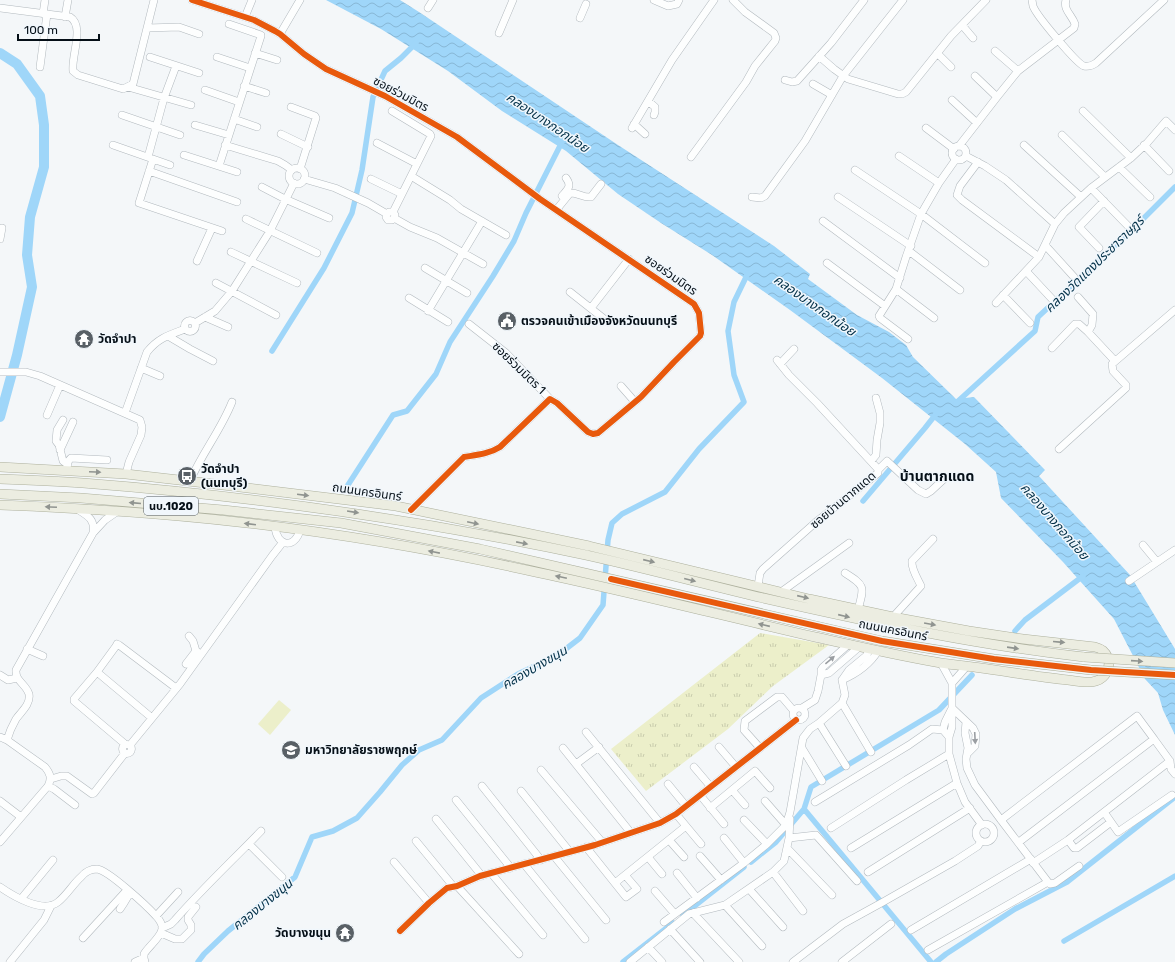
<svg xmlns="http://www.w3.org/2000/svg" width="1175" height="962" font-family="Rubik,'Noto Sans Thai',sans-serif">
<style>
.grass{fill:url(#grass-tufts)}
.pitch{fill:#ecefca}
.water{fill:url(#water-waves)}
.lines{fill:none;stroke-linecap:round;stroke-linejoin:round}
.canal{stroke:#9fd6f9;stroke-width:5.5}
.river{stroke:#9fd6f9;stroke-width:10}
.minor-casing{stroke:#b2b9be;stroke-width:8}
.major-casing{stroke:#adb09d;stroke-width:10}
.minor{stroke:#fdfefe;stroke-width:7}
.major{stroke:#ecede1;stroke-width:9}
.major-bridge-casing{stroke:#adb09d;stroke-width:10;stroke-linecap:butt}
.major-bridge{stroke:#ecede1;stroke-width:9}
.cycleway-casing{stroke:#f1f7fc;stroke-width:8}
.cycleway{stroke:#e8590c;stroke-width:6}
.oneway{fill:#909490}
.oneway2{fill:#9a9ea2}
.labels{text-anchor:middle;stroke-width:3;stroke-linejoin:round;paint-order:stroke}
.shield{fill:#f1f7fc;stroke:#4c555c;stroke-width:1}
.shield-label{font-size:11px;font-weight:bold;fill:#050f17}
.street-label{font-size:12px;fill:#050f17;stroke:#f1f7fc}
.poi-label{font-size:12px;font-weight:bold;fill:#050f17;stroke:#f1f7fc;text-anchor:start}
.water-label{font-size:13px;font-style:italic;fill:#023048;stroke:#f1f7fc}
.quarter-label{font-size:14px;font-weight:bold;fill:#050f17;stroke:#f1f7fc}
</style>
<defs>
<pattern id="grass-tufts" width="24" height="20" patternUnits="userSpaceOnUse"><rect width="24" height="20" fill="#ecefca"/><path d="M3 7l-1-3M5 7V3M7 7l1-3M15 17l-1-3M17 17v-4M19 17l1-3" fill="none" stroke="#c9ccad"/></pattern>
<pattern id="water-waves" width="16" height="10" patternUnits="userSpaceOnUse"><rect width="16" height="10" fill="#9fd6f9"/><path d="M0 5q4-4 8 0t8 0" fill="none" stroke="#87b6d5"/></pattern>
</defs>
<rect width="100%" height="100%" fill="#f4f7f9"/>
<path class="grass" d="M760,633L829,645L773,686L728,729L646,791L611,749Z"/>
<path class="pitch" d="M279,700L291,710L270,735L258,724Z"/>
<path class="water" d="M326,0H400L419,12L618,145L774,246L810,274L808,279L857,315L889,332L906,345L913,357L956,399L974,397L1045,470L1039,476L1130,575L1175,649V735L1163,710L1158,693L1145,679L1114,619L1063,562L1001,498L996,472L965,444L882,378L790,310L712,255L661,223L618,194L566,151L502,111L448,71L381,29Z"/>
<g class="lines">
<path class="canal" d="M272,351L324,268L352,213L362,170L373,97L385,71L401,58L416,43
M956,403L1035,331L1038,317L1141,221L1175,187
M346,488L393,415L407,411L436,374L450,342L493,276L514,241L526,213L563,140
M863,501L925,428L936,414
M1015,631L1025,620L1083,576
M804,809L931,962
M751,862L776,842L804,809L811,787L939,710L972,675
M683,915L744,867
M1064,941L1175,876
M198,962L204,954L228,931L295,877L312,837L333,831L357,818L380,792L402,765L419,750L442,740L481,698L518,674L558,655L580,638L603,605L608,540L612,523L622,514L665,492L699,449L744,402L734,375L728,331L734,302L748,273
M623,962L673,923
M936,962L946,954L1015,909L1067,882L1175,797"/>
<path class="river" d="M0,53L17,64L40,96L44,125V167L30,217L27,255L32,287L17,355L0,417"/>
<g class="minor-casing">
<path id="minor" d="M192,0L254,20L275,31L280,34L304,54L326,69L385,96L457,137L540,199L694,304L699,313L701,333L700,336L674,362L641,397L598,433L593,434L588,432L557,403L550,399L500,447C489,454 476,455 464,457L411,510
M654,0L668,6L677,4L679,0
M1032,0C1032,0 1033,6 1033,6C1036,15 1077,64 1084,66C1089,67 1093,65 1096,63L1164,0
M0,8L70,17C85,26 71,56 73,71L78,75L123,89L133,84L154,0
M428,8L433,0
M43,14L45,0
M65,17L68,0
M245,17L252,0
M580,18L586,4
M962,25L973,38
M147,28L179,27L199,34
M499,33L513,0
M280,34L300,0
M995,51L1018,71
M255,53L277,60
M937,53L951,67
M819,56L834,69L848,79L898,94H902L906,92L951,36L986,0
M150,57L199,73
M217,57L250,68
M40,67L47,14
M975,76L997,97
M785,80L792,82L797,81L831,43L864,0
M813,84L832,95
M244,86L266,93
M128,87L191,105
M205,90L239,102
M952,100L977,123
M648,101L655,107V112L654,115
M291,107L315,116L316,118L300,169
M392,111L430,134L431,136L393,212
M1083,111L1131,158
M122,115L180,135
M234,119L257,127
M634,124L645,134
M195,125L229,135
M632,128L672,60L714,0
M926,128L954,149
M281,134L308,147
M1062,135L1105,177
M377,143L417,164
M113,145L170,165
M225,145L278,161L285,165L292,170
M1024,145L1081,197
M1144,145L1169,171
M959,146L997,97L1018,71L1074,28L1075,24C1072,15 1063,10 1066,0
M952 153a7 7 0 1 1 14 0a7 7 0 1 1-14 0Z
M184,155L237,172
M899,156L939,183
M966,156L985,166L1006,180L1055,224
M148,157L164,98L176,66
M691,157L746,82L755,66L775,41L776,38L774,33L745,12L733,0
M153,159L139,203L222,231
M978,162L960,186L957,195L962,200L1039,257
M219,166L261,36V35L229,24
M1119,167L1150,197
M289 176a8 8 0 1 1 16 0a8 8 0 1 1-16 0Z
M855,170L921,214L985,263
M149,171L237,202
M411,176L450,200L461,209L506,235
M304,179L335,188L368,203L387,214
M371,179L402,194
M262,187L285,199L329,218
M1091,188L1128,226
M562,196C568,189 572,186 566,178
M752,197L761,198L765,196L805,141L843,76L903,0
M838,197L911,246
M557,209L570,193C577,192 583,198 591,197L601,184
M394,218L395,215L393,212H389L387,214L386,217L388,220H392L394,218L410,227L437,238L483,264
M246,219L317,253
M823,221L900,278
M0,239L2,228
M1045,245L1074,277
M1099,248L1079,227L1104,201
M909,251L960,290
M231,252L297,283
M197,261L212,228
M827,263L885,306
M425,268L467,293
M1026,271L1053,300
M216,283L276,315
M896,289L934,318
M570,292L608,322
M1003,295L1030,323
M1078,297L1093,314L1092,325L1088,332L1115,361
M409,298L448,322
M996,303L1039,257L1055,224L1064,213L1091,188L1131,158L1147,143L1166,121L1175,130
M591,308L629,259
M428,311L482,221
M205,317L228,327
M184.5 326a5.5 5.5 0 1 1 11 0a5.5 5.5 0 1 1-11 0Z
M195,323L215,311L232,291L270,231L294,183
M469,324L506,353L550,399
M168,336L190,349L213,361
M908,339L880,318L879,316L896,289L906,257L921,214L939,183L956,159
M1052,348L1075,324H1079L1088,332
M780,364L794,349
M141,368L160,376
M0,372H26L40,376L140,420L142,427L141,435L129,462L126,474
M621,386L635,402
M125,413L147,352C158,338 169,335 185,329
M47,415L60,385
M63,420L57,430L56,441L59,445L63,461L67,464
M1059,449L1126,388V385L1113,371L1112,364L1175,310
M60,450L73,422
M871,461L876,455L877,440L880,423V413L876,398
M878,470L887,461L918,490L926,494L931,491L945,478
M67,471C67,466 67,461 71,458L107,460
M190,481C202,453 221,430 232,402
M77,509C88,516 95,519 93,533
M275,527C277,547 295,549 300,530
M1143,545L1157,562
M845,573C866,586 864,587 858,610
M1129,581L1175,550
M758,586L760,573L763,569L816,522L878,473V469L817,403L789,375L777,360
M781,592L849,543
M893,617L921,586C918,579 911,569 912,561L933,539
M189,636L193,641L196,651L201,654
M849,644L823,667L821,670V675L829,673L859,647
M27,649L43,656
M941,663L952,683V727L949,737V754L957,783L965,802L982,825
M186,664L196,651
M97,672L152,718
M0,675L8,680L17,678
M842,680C856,674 870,664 878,651
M952,683L967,666
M842,703L871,752
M793 714a6 6 0 1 1 12 0a6 6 0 1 1-12 0Z
M802,708L815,700L818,691L821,675
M952,708L973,728L976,734L975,746L967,754
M819,723L846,766
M943,730L945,722L951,710
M586,732L660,823
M0,737L7,740L45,767C50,773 52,778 48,786L0,842
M7,740C9,733 12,726 16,719C21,712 31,704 29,694C26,684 15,681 16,670L93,533L105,520L118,511
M125,744L74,701V699L97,672L116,646L117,644L119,645L176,688
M122.5 749a4.5 4.5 0 1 1 9 0a4.5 4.5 0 1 1-9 0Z
M130,745L180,684L272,556L283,542
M719,747L736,767
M563,748L631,833
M760,748L744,730L745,721L777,697H782L793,710
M802,748L822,781
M1170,761L1171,769L1175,774
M576,764L599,747
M694,767L711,787
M541,770L602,842
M51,779L61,776H67L92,794L94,793L125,753
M668,784L686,806
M48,786L54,789L75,805
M482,786L541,860
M732,790L745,805
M521,791L570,852
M700,795L724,824
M456,800L511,868
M0,801L21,817
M765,801L786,825
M815,802L909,745L932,729L943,730L949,737
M710,808L755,771L770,788
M676,814L701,844
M436,819L482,876
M744,820L767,844
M1001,820L1137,716L1154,739L1019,842
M1111,822L1118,832L1172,795
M976 833a9 9 0 1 1 18 0a9 9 0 1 1-18 0Z
M831,828L906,780L949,754
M724,838L744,863
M789,838L816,835L857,881
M669,840L684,857
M1068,840L1074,848H1077L1111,822L1104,812
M416,841L453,886
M249,844L282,877
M586,847L626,897L637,889L625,875
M787,848L832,895
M851,848L957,783
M554,856L606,920
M700,856L721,880
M648,857L662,874
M394,862L429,903
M1033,863L1068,840L1170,761L1154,739
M524,864L585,939
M773,872L803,911
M868,872L970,808
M491,873L543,935
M677,873L697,898
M1048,882L1050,884L1055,883L1079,866
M615,883L686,826
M457,886L519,954
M0,887C13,896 43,914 58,902C67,895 73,884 81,877C85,872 90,869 97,869C108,870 147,906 156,916C159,919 163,925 162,929C161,937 148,947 144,954V958L145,962
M749,889L783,927
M655,891L674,913
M21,899L53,860
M725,905L762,946
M120,909L124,903L130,893
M693,913L739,962
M156,916L178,892
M664,922L744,863L767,844L786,825L790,812L803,738L810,729L819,723L842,703L845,695L842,680L849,670L866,656L870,649
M162,928L171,924L175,920C202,889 232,861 261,831
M670,929L700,962
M911,930L1031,859
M400,931L429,903L447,888L457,886L480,876L595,845L660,823L676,814L796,720
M161,933L175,939H182L191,930V925L188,920V917L196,907
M83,938L127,890
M648,947L662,962
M928,950L1048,882L1001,820L975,785L967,768L966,759L968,748L965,733L966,722
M10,962L44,920L51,906
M135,962L144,958
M630,962L689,914L725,905L773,872L784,861L789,838L790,819
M793,962L843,924L883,902L955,861L978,846L981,841
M842,962L891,924"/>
</g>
<g class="major-casing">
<path id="major" d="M0,467L126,474L223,485L396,506L589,546L809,599L893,617L969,631L1023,639L1095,647C1102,649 1105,651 1108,658C1111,667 1106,678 1096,681C1088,684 1076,681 1068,680C1039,677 1010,672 981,668C968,666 954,665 941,663C898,656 857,646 815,637C720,615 626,591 531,571C435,550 337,533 238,522C159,513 80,508 0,505
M0,479C28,480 55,481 83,483C252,496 420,520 586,555C645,568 704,584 763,598C869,622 976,645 1084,657
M0,494L81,498L223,510L341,523L480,549L882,641L994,659L1091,670"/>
</g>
<use href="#minor" class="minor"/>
<use href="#major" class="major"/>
<g class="major-bridge-casing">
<path id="major-bridge" d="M1084,657L1175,663
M1091,670L1175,675"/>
</g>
<use href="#major-bridge" class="major-bridge"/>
<g class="cycleway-casing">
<path id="cycleway" d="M192,0L254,20L275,31L280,34L304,54L326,69L385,96L457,137L540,199L694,304L699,313L701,333L700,336L674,362L641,397L598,433L593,434L588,432L557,403L550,399L500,447C489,454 476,455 464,457L411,510
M611,579L882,641L994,659L1091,670L1175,675
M400,931L429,903L447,888L457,886L480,876L595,845L660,823L676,814L796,720"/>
</g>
<use href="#cycleway" class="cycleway"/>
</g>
<defs><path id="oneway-solid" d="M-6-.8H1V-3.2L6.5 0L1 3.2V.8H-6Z"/></defs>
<g class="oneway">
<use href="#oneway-solid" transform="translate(95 472) rotate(3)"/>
<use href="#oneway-solid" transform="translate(303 495) rotate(7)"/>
<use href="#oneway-solid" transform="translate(135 503) rotate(-175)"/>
<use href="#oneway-solid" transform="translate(51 507) rotate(-177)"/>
<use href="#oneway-solid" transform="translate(353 512) rotate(9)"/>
<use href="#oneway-solid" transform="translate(473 523) rotate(12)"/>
<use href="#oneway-solid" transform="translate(250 524) rotate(-173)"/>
<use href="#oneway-solid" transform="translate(522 543) rotate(11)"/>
<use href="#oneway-solid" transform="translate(434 552) rotate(-169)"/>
<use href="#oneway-solid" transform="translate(649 561) rotate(13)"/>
<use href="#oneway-solid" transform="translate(561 577) rotate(-168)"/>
<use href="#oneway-solid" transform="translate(690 580) rotate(14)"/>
<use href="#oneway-solid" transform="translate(803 597) rotate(13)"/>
<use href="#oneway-solid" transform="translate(844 616) rotate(13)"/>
<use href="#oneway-solid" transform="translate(930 624) rotate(10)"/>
<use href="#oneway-solid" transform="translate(764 625) rotate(-167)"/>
<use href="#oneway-solid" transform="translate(1059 642) rotate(5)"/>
<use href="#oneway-solid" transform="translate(1013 648) rotate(8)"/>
<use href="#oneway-solid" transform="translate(1137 661) rotate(4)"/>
</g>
<g class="oneway2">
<use href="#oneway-solid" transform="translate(830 660) rotate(-40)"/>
<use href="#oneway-solid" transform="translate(975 738) rotate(87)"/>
</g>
<defs>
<g id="civic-disc" transform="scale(1)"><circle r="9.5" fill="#596066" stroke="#f1f7fc"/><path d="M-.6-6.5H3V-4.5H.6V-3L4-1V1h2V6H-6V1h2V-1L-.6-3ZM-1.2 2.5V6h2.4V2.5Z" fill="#fff"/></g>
<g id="temple-disc" transform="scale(1)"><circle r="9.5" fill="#596066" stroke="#f1f7fc"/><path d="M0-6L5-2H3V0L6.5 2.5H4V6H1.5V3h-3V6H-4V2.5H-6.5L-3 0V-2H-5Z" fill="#fff"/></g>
<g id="bus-disc" transform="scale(1)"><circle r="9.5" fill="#596066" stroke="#f1f7fc"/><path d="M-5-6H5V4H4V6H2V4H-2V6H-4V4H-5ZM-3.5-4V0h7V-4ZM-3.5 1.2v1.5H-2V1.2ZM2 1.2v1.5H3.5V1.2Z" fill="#fff"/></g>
<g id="university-disc" transform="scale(1)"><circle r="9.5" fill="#596066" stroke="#f1f7fc"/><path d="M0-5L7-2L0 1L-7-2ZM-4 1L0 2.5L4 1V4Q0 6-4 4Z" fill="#fff"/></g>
</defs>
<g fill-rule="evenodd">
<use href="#civic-disc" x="507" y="321"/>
<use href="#temple-disc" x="84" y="339"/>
<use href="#bus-disc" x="187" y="476"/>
<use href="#university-disc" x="291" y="750"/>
<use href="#temple-disc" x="345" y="933"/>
</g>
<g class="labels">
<rect class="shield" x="144" y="497" width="54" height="18" rx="3"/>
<g class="shield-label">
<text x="171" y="510">นบ.1020</text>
</g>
<g class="street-label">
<text transform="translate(401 94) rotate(28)" y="4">ซอยร่วมมิตร</text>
<text transform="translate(671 275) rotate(35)" y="4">ซอยร่วมมิตร</text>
<text transform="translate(519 368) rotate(44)" y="4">ซอยร่วมมิตร 1</text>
<text transform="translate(367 492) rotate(8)" y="4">ถนนนครอินทร์</text>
<text transform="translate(843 500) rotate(-40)" y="4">ซอยบ้านตากแดด</text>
<text transform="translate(893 630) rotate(11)" y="4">ถนนนครอินทร์</text>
</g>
<g class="poi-label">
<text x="521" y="325">ตรวจคนเข้าเมืองจังหวัดนนทบุรี</text>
<text x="98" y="343">วัดจําปา</text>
<text x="201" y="473">วัดจำปา<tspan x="201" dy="14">(นนทบุรี)</tspan></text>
<text x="305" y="754">มหาวิทยาลัยราชพฤกษ์</text>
<text x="331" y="937" text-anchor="end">วัดบางขนุน</text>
</g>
<g class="water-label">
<text transform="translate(548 122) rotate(34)" y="5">คลองบางกอกน้อย</text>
<text transform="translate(1094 264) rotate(-44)" y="5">คลองวัดแดงประชาราษฎร์</text>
<text transform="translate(815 305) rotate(35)" y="5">คลองบางกอกน้อย</text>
<text transform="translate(1055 521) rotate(49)" y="5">คลองบางกอกน้อย</text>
<text transform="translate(534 667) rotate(-30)" y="5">คลองบางขนุน</text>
<text transform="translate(262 904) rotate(-39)" y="5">คลองบางขนุน</text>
</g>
<g class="quarter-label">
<text x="937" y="481">บ้านตากแดด</text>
</g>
</g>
<path d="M18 34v6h81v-6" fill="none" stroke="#050f17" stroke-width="2"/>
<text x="24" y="34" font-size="12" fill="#050f17" stroke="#f1f7fc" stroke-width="3" paint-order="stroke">100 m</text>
</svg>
